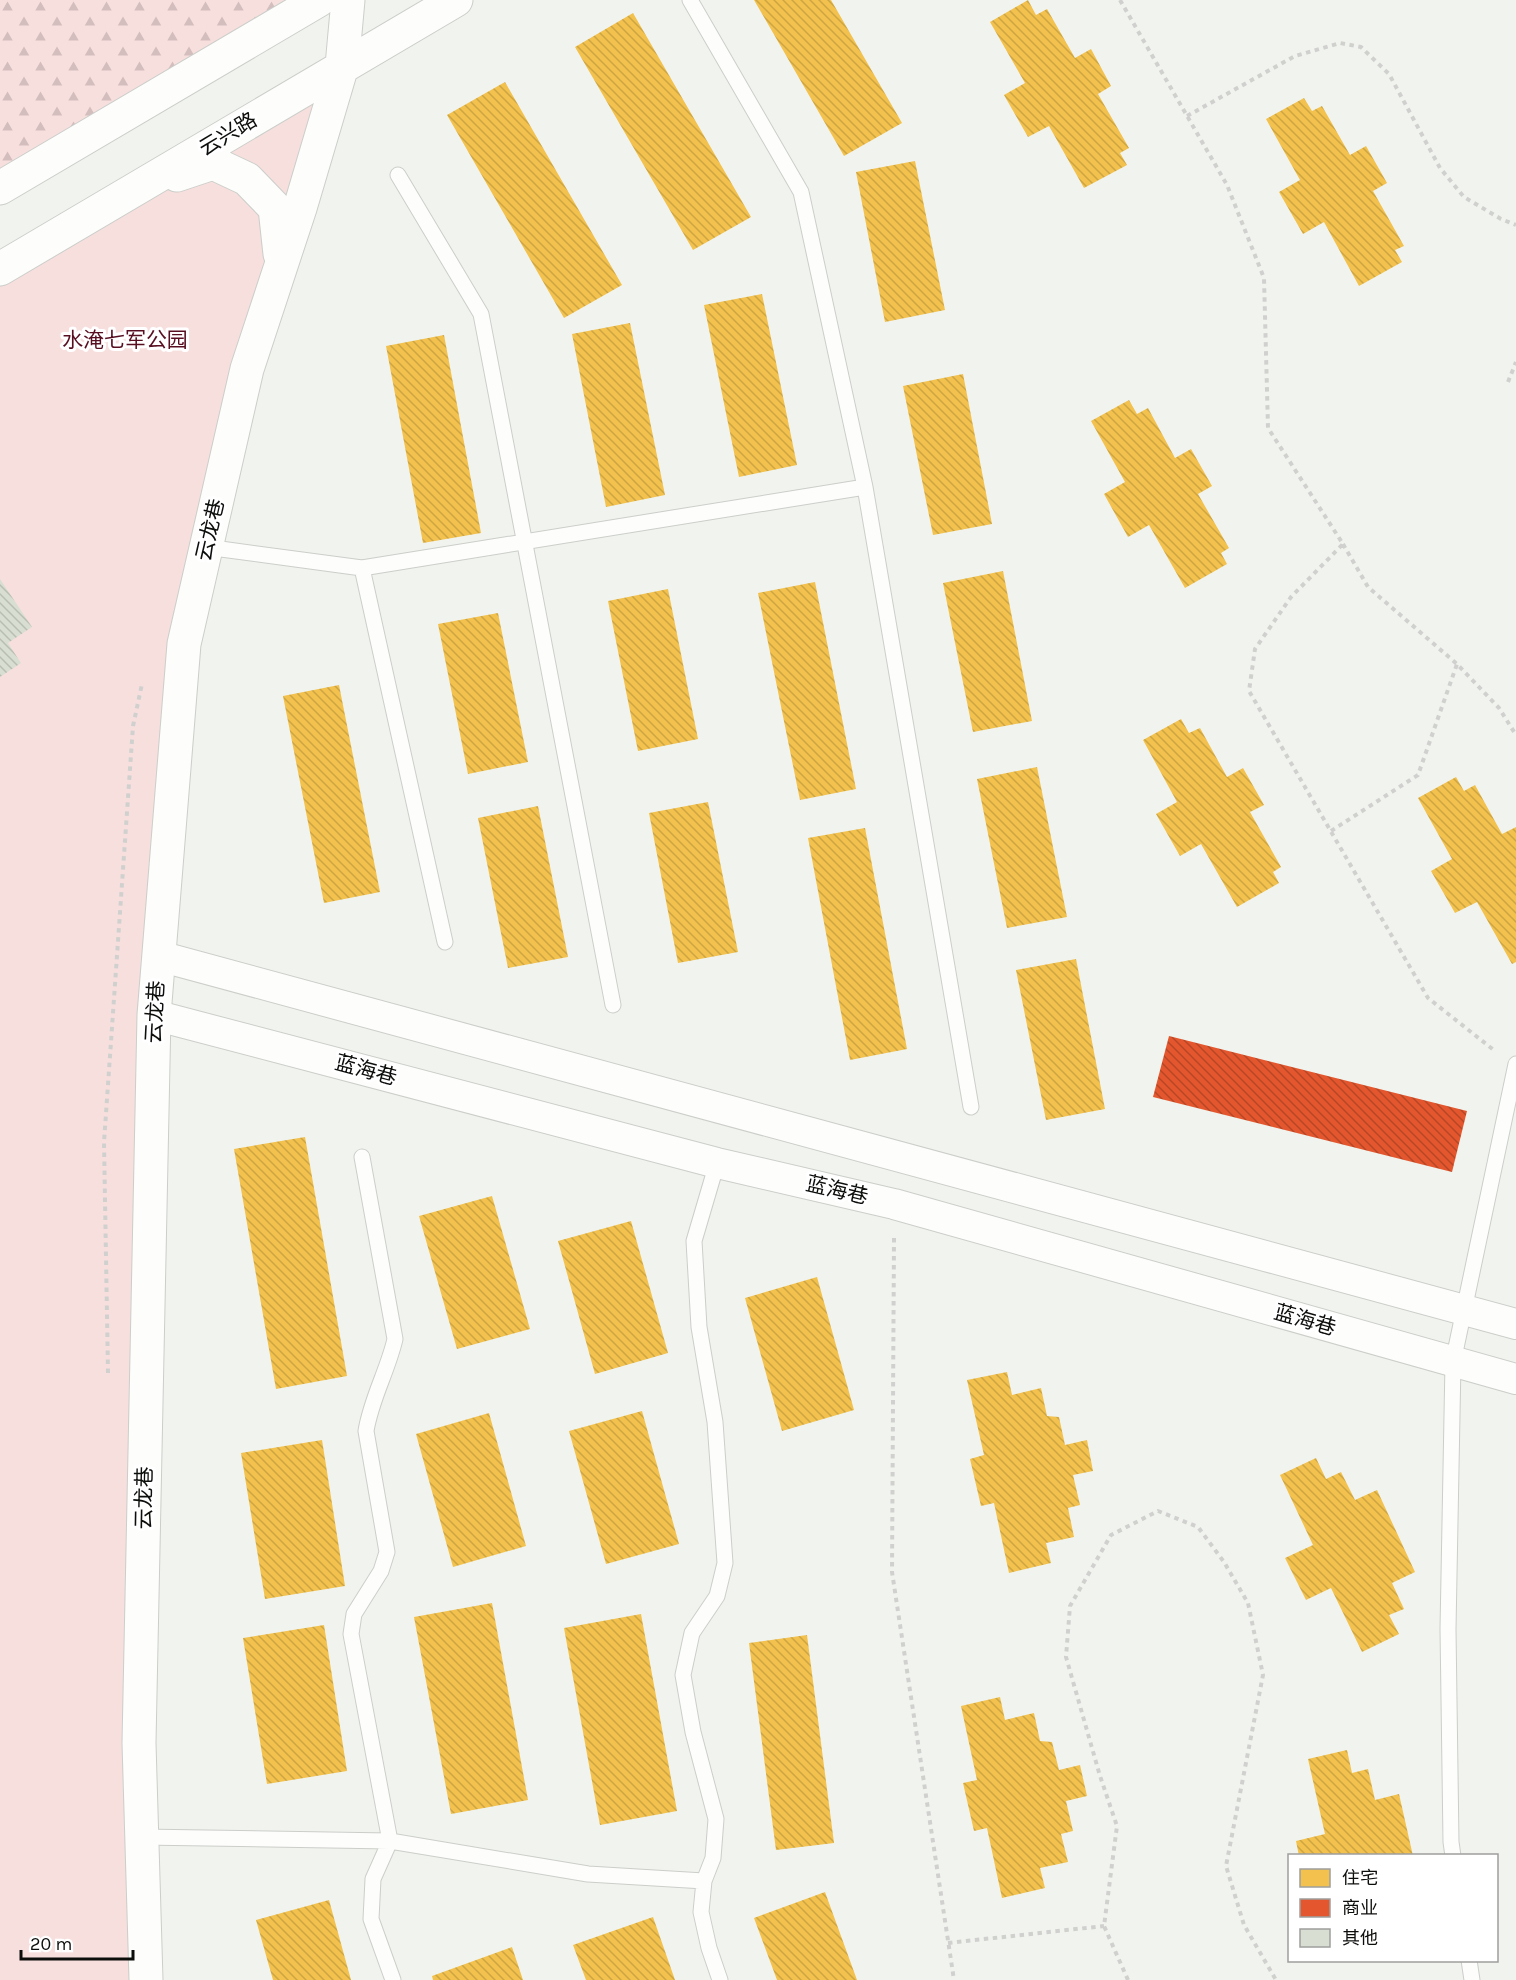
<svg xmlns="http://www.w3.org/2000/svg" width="1516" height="1980" font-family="Karla,'Noto Sans SC',sans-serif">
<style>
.forest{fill:url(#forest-firs)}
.green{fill:#f7dfde}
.homes{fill:url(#homes-back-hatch)}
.shops{fill:url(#shops-back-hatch)}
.building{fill:url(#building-back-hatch)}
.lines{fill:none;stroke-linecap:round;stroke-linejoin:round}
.lane-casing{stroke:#cbcec9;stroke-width:17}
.street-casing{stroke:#cbcec9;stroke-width:32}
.secondary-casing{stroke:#cbcec9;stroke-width:35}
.path{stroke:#d0d1cf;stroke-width:4;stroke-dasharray:4.5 4.5;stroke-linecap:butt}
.lane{stroke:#fdfdfc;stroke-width:15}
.street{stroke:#fdfdfc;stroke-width:30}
.secondary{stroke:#fdfdfc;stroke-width:33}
.labels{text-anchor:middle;stroke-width:6;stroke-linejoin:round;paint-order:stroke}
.street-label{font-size:21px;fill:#0c0e0b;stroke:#fff}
.park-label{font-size:21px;fill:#580e21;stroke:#fff}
</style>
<defs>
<pattern id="forest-firs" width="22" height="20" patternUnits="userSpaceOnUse" patternTransform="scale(1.5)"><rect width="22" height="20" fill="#f7dfde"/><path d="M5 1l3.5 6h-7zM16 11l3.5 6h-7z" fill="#d3bebd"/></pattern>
<pattern id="homes-back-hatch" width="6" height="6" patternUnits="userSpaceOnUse" patternTransform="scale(1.5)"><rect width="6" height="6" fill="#f2c14e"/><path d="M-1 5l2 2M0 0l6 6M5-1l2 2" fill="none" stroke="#cea543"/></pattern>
<pattern id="shops-back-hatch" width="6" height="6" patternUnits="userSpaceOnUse" patternTransform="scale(1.5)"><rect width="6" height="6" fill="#e4572e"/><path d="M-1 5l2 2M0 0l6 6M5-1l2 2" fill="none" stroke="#b74625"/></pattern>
<pattern id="building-back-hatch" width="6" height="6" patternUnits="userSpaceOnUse" patternTransform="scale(1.5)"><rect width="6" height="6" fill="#d8dfd2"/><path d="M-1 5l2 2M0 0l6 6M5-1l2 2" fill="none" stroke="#b8beb3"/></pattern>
</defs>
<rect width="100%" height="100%" fill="#f1f4ee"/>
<path class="forest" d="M0,0H319L0,188Z"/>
<path class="green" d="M342,66L184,644L154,1015L144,1980H0V269Z"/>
<path class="homes" d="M754,0H831L902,123L844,156Z
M1028,0L1036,15L1047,9L1075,58L1091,49L1111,86L1098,94L1129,148L1120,153L1127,165L1084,188L1049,126L1028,137L1004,95L1025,83L990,22Z
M633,13L751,217L693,250L575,47Z
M505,82L622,285L564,318L447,115Z
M1304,98L1312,111L1322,106L1350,155L1366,146L1387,183L1373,191L1404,246L1395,250L1402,262L1359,286L1324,222L1303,234L1279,192L1300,180L1266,119Z
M915,161L945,310L885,322L856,172Z
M762,294L797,465L739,477L704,305Z
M630,323L665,495L606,507L572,334Z
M444,335L481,533L423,543L386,346Z
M963,374L992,524L933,535L903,386Z
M1129,400L1137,414L1148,408L1175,458L1191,449L1212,486L1198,494L1229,548L1221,553L1227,564L1185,588L1149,525L1128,537L1104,494L1125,482L1091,421Z
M1003,571L1032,721L973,732L943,583Z
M815,582L856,789L800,800L758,593Z
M668,589L698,739L638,751L608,601Z
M498,613L528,762L468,774L438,624Z
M339,685L380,892L324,903L283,696Z
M1181,719L1189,733L1200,728L1227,777L1243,768L1264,805L1250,812L1281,867L1273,872L1279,883L1237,907L1201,844L1180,856L1156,814L1177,802L1143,740Z
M1037,767L1067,917L1007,928L977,779Z
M1456,777L1464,791L1475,785L1502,834L1516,827V962L1512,964L1477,902L1455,913L1431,871L1452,859L1418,798Z
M708,802L738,952L678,963L649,813Z
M538,806L568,957L508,968L478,818Z
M865,828L907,1049L850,1060L808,838Z
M1076,959L1105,1109L1046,1120L1016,970Z
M305,1137L347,1376L276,1389L234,1149Z
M492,1196L530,1329L457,1349L419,1216Z
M631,1221L668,1353L595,1374L558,1241Z
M817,1277L854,1410L782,1431L745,1298Z
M1007,1372L1012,1395L1041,1388L1047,1416L1059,1417L1065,1445L1087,1440L1093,1471L1073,1475L1080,1505L1068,1508L1074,1537L1046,1543L1051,1563L1009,1573L994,1503L981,1506L970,1459L984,1455L967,1380Z
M642,1411L679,1544L606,1564L569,1431Z
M489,1413L526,1546L453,1567L416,1434Z
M322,1440L345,1586L265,1599L241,1453Z
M1316,1458L1326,1479L1341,1472L1355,1500L1377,1490L1415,1572L1392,1583L1404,1609L1389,1615L1399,1634L1362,1652L1331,1588L1306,1600L1285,1558L1313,1545L1280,1475Z
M492,1603L528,1800L451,1814L414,1617Z
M641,1614L677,1811L600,1825L564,1628Z
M324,1625L347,1771L267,1784L243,1638Z
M807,1635L834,1843L776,1850L749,1643Z
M1000,1697L1005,1720L1034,1713L1040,1741L1052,1742L1059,1770L1080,1765L1087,1796L1066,1801L1073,1831L1061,1834L1068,1862L1040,1868L1045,1888L1002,1898L987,1828L974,1831L963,1783L977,1780L961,1706Z
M1347,1750L1352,1773L1368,1769L1375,1800L1399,1794L1413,1856H1299L1296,1841L1325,1834L1308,1759Z
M825,1892L857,1980H777L754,1918Z
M329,1900L351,1980H273L256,1920Z
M653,1917L675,1980H586L573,1945Z
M512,1947L523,1980H433L432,1976Z"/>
<path class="shops" d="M1169,1036L1467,1111L1452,1172L1153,1097Z"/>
<path class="building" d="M0,579L32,627L8,643L21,663L0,677Z"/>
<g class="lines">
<g class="lane-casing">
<path id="lane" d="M690,0L801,192L865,487
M398,175L481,314L613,1005
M206,547L362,568L865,487L971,1107
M362,568L445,942
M362,1157L395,1339C388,1370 371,1399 366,1431L387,1552L381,1571L354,1614L351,1634L390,1841L373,1879L371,1919L393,1980
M141,1837L390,1841L588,1874L704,1881L701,1912L709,1948L720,1980
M1453,1856L1451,1842L1448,1629L1453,1362L1516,1064
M704,1881L713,1858L716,1819L693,1732L683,1675L692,1633L717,1596L725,1563L715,1422L699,1327L694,1241L717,1163
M1469,1960L1472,1980"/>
</g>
<g class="street-casing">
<path id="street" d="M159,956L1516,1324
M154,1015L717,1163L894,1204L1516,1379"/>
</g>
<g class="secondary-casing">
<path id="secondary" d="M177,175L213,163L247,179L275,208L280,254
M0,188L319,0
M0,269L456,0
M146,1980L139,1743L154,1015L184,644L247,369L300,208L342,66L348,0"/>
</g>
<path class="path" d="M1120,0L1227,185L1264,278L1268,428L1343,544L1291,597L1255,649L1249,691L1428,998L1495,1051
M1187,116L1295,56L1340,43L1361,47L1389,74L1440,168L1464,197L1501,219L1516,225
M1508,382L1516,362
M1343,544L1368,587L1457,664L1499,708L1516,735
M1331,831L1418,775L1457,664
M894,1238L892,1572L954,1980
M108,1373L104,1142L133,726L142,684
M948,1943L1104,1926
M1128,1980L1104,1926L1117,1826L1100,1776L1066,1657L1070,1606L1111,1535L1158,1511L1198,1527L1224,1562L1248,1603L1263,1675L1226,1866L1244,1925L1276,1980"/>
<use href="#lane" class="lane"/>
<use href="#street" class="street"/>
<use href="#secondary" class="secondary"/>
</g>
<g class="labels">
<g class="street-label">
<text transform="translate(228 134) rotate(-31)" y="7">云兴路</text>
<text transform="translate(210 530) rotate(-77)" y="7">云龙巷</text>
<text transform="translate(155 1012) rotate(-87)" y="7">云龙巷</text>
<text transform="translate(366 1070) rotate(15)" y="7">蓝海巷</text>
<text transform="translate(837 1190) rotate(13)" y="7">蓝海巷</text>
<text transform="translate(1305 1320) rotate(16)" y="7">蓝海巷</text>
<text transform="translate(144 1498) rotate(-89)" y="7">云龙巷</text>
</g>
<g class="park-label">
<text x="125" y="347">水淹七军公园</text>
</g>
</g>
<rect x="1288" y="1854" width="210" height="108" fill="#ffffff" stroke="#9e9f9d" stroke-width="1.5"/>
<rect x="1300" y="1869" width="30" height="18" fill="#f2c14e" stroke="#9e9f9d" stroke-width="1.5"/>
<text x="1342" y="1884" font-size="18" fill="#0c0e0b">住宅</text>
<rect x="1300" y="1899" width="30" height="18" fill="#e4572e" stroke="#9e9f9d" stroke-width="1.5"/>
<text x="1342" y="1914" font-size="18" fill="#0c0e0b">商业</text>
<rect x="1300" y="1929" width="30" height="18" fill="#d8dfd2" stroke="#9e9f9d" stroke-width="1.5"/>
<text x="1342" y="1944" font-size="18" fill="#0c0e0b">其他</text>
<path d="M21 1950v9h112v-9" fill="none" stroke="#0c0e0b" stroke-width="3"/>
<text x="30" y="1950" font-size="18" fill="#0c0e0b" stroke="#ffffff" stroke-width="4.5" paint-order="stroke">20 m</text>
</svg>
